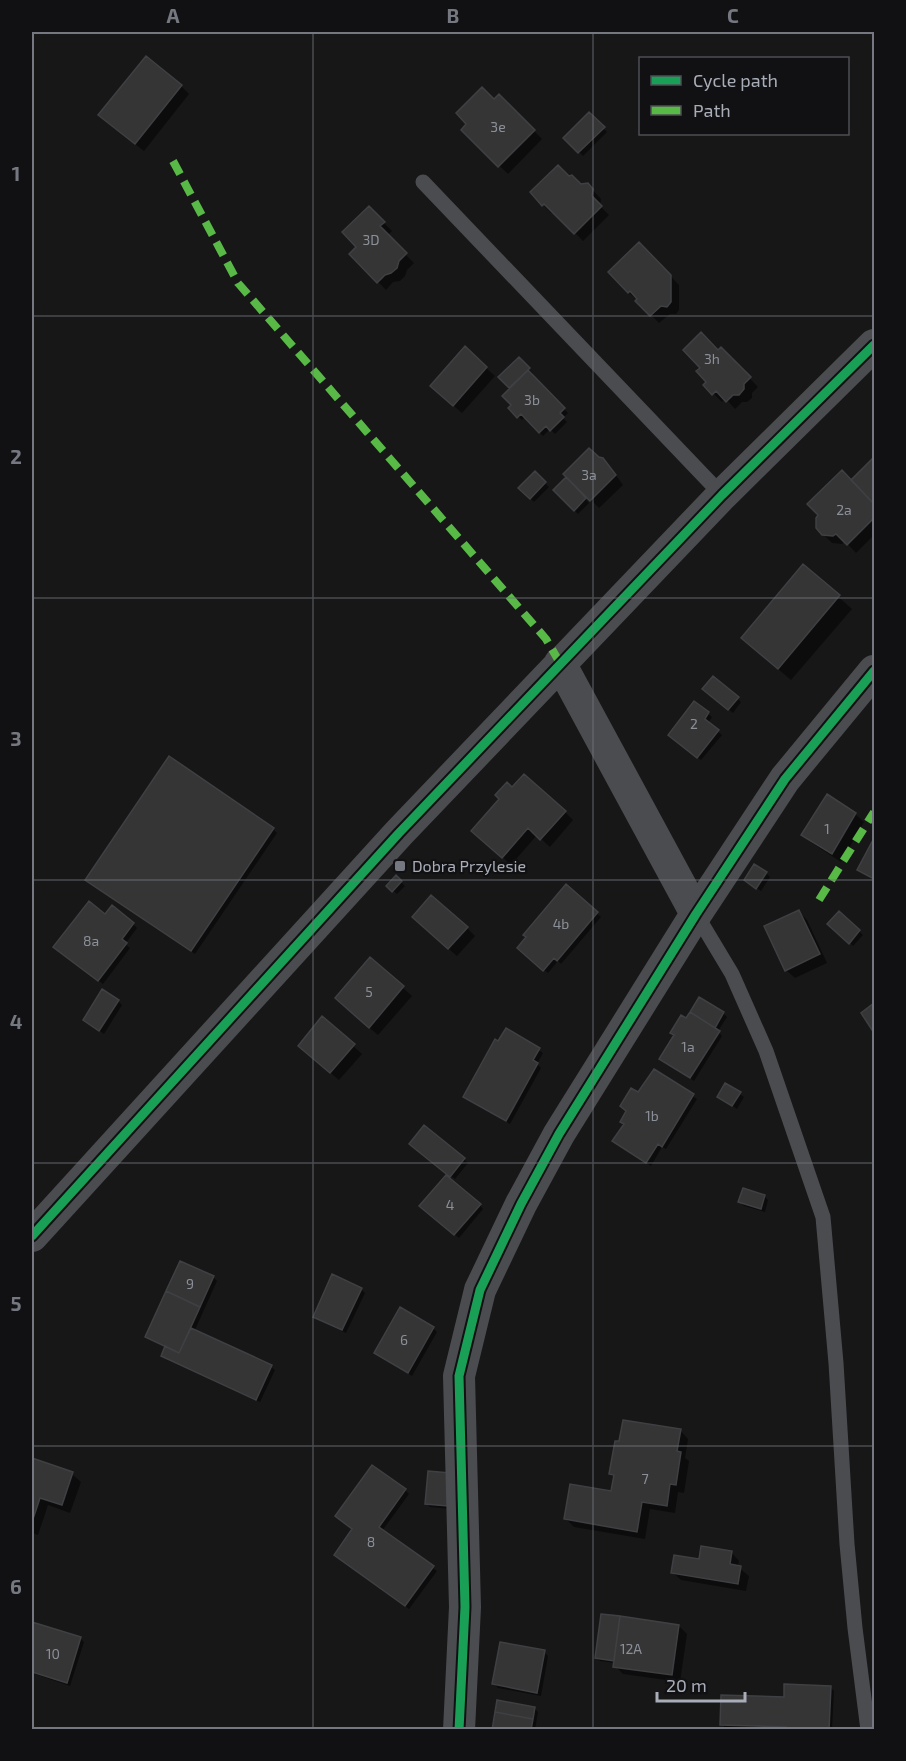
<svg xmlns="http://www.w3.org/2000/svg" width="906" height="1761" font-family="'Exo 2',sans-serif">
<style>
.shadow{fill:#0007}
.building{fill:#353536;stroke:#3f4043;stroke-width:1.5}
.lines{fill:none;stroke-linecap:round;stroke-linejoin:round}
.service{stroke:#4b4c50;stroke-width:15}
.minor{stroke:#4b4c50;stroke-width:32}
.quiet{stroke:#58b947;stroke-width:8;stroke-dasharray:15 8;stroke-linecap:butt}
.cycleway-casing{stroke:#111113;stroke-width:13}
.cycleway{stroke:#1a9f57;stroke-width:9}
.grid{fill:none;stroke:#757880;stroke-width:1.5;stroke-opacity:0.55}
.poi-dot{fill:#757880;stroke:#111113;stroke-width:2}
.labels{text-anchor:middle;stroke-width:4.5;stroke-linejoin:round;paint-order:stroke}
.number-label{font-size:14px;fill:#8b8f98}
.poi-label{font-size:16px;fill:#a8adb8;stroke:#111113;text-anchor:start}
.neatline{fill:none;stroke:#757880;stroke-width:2}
.grid-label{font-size:20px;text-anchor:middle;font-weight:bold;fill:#757880}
</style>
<rect width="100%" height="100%" fill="#171717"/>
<path class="shadow" d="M181,86L189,94L144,151L108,123Z
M499,96L542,139L508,174L463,130Z
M589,114L607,132L583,156L565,138Z
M569,178L580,185H588L601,199L600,206L609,215L583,241L554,211L551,213L543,205Z
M369,208L392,231L387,236L414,263L407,270L405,276L400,281L393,282L386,290L351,254L358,247Z
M639,244L679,285V310L676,314H670L659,323L610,273Z
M721,349L758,387L752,393V398L747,402H742L735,409L725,398L722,402L705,385L718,352Z
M519,359L533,373L531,375L568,413L563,418L567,422L555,434L550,429L543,436L525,417L522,420L510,408L513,405L511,388L500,377Z
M486,368L495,376L462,413L440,394Z
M598,459H602L611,468L623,485L599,508L569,478L567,480L589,503L578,514L555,490L568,477Z
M874,459V535L856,553L845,541L842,544L832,543L823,534L851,481Z
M535,473L549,487L534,502L520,488Z
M804,566L852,609L791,680L756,650Z
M708,692L738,699L741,702L733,713Z
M694,703L712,717L708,723L722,735L701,760L673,738Z
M513,789L565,812L573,820L550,847L537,835L511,865L482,839Z
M855,814L864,822L841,862L812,843L803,835Z
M273,829L277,833L195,954L91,884Z
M874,841V880L859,870Z
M766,873L770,877L761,891L745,880Z
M396,877L405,886L397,894L388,886Z
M566,887L601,917L561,964L558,961L548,973L522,952Z
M799,912L807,920L827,963L795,978L786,970Z
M839,913L863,935L853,946L830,924Z
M105,916L133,924L137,928L125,944L130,948L103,984L59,950Z
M422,926L467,928L475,936L457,956Z
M370,959L412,996L378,1035L345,1007Z
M118,1001L122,1005L104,1034L85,1020Z
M723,1013L727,1017L718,1031L722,1036L694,1081L661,1059L687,1020Z
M323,1019L362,1054L339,1080L308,1054Z
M506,1030L543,1053L537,1064L541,1068L510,1124L465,1097Z
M654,1071L697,1099L666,1149L662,1147L651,1166L614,1141L625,1125L628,1112Z
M726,1085L744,1097L737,1109L719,1097Z
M415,1147L464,1159L468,1163L455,1179Z
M764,1196L768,1200L765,1212L744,1206L740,1202Z
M480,1205L483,1209L459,1238L425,1209Z
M181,1263L213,1277L217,1281L194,1332L271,1367L275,1370L260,1402L167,1360L163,1356L166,1348L147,1337Z
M361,1289L365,1293L346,1333L318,1320L315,1316Z
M433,1328L437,1332L412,1376L376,1353Z
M680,1430L688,1439L685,1458L689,1461L684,1493L678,1492L675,1513L650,1509L645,1539L574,1527L566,1519L613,1492L615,1477L611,1473Z
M32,1460L72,1474L81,1482L70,1513L48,1505L38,1535L32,1533Z
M429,1473L451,1509L430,1507L426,1503Z
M405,1490L409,1494L382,1531L437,1571L409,1609L340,1558Z
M731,1552L739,1561L738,1567L749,1576L746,1591L681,1580L672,1572L700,1560Z
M32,1624L80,1638L84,1642L70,1686L32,1673Z
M679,1626L687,1634L680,1682L623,1674L615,1666V1663L600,1661L596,1658Z
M544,1652L548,1656L541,1696L498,1688L494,1684Z
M830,1687L834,1691L832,1730L725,1728L722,1724L785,1699Z
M534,1708L538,1712L535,1730H493Z"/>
<path class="building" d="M146,56L182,85L135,144L98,115Z
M482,87L494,99L499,94L535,130L498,167L461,130L466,124L456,113Z
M589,112L605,127L578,153L563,138Z
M558,165L569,176L572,175L581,184L588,183L593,189L592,196L602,206L574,234L544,204L542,206L530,192Z
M369,206L385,222L380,226L407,253L399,261L397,268L391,273L385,275L377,283L349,254L356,247L342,232Z
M639,242L671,275V302L667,307L661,306L650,316L635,301L637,299L630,291L628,293L608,272Z
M701,332L718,350L721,347L751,377L744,384V389L739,395H733L726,402L716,391L712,395L703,385L706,382L696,371L700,368L683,350Z
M465,346L487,367L453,406L430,386Z
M519,357L530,368L509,388L498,377Z
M528,370L565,408L560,413L564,417L550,431L546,426L539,433L521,414L517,418L508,408L511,405L502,396Z
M589,448L599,457L603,458L616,475L590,501L563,474Z
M874,457V500L872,502L851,480Z
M842,470L874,504V518L847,545L836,534L833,536L822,535L816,528V518L818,515L807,504Z
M535,471L546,482L530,499L518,488Z
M566,477L586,498L574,511L553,490Z
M803,564L840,595L778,669L741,638Z
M713,676L739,697L728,710L702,689Z
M694,701L709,712L705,719L719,730L697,758L668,735Z
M169,756L274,828L191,951L85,880Z
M524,774L566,811L540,840L528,828L502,858L471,831L499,799L495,795L507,782L512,787Z
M827,794L856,813L832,854L801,835Z
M874,838V879L857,870Z
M754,864L767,872L756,889L744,880Z
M396,875L402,881L392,892L386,886Z
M566,884L598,912L557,961L554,958L543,971L517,948L526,937L523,935Z
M431,895L468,927L448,949L412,917Z
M89,901L105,914L112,905L134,923L122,939L127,943L98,981L53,947Z
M799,910L820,954L785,971L764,926Z
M839,911L860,930L849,944L827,924Z
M370,957L404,986L369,1028L335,998Z
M102,989L119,1000L99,1031L83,1020Z
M699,997L724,1012L715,1028L690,1012Z
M874,1003V1033L861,1013Z
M690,1012L720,1031L690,1078L659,1059L674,1035L670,1033L681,1015L686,1018Z
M322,1016L355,1044L330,1073L298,1046Z
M506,1028L540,1048L533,1060L538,1063L506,1121L463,1097L495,1039L498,1041Z
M654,1069L694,1094L662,1147L658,1144L646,1163L612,1141L624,1124L620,1122L626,1111L620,1106L631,1088L638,1092Z
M725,1083L741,1092L732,1106L717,1097Z
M424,1125L465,1158L450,1177L409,1144Z
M446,1175L481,1204L454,1235L419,1206Z
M743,1188L765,1195L761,1209L738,1202Z
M180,1261L214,1276L200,1307L166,1291Z
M332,1274L362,1288L342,1330L313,1317Z
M166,1291L200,1307L179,1353L145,1337Z
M400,1307L434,1327L408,1373L374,1353Z
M191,1328L272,1365L256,1400L161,1356L165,1346L179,1353Z
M623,1420L681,1429L677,1451L681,1452L676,1485L670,1484L667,1506L642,1502L637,1532L564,1519L570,1484L611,1491L614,1475L609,1474L615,1441H619Z
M32,1458L73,1472L62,1505L40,1498L32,1522Z
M372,1465L406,1489L379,1527L434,1566L405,1606L334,1555L352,1529L335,1516Z
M428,1471L450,1473L448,1506L425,1504Z
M701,1546L732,1551L730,1564L741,1566L738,1584L671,1573L674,1555L699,1559Z
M601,1614L620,1616L614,1661L595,1658Z
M620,1616L679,1625L672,1675L613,1667Z
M32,1622L81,1637L67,1683L32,1672Z
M500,1642L545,1650L537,1693L492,1684Z
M784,1684L831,1686L829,1730H786V1727L720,1725L721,1695L784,1697Z
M497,1700L535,1707L533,1719L495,1712Z
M495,1712L533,1719L531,1730H492Z"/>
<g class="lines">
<path class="service" d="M423,182L722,495
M696,914L732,974L766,1051L823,1217L836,1363L847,1544L855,1628L868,1730"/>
<path class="minor" d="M560,663L696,914
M32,1236L399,833L722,495L874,345
M459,1730L465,1607L459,1376L480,1290L521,1204L559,1134L696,914L785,779L874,671"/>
<path class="quiet" d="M173,161L238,283L546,639L560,663
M819,900L874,812"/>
<g class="cycleway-casing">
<path id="cycleway" d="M32,1236L399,833L722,495L874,345
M459,1730L465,1607L459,1376L480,1290L521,1204L559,1134L696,914L785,779L874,671"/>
</g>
<use href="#cycleway" class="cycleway"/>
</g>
<path class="grid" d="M313,32V1730M593,32V1730M32,316H874M32,598H874M32,880H874M32,1163H874M32,1446H874"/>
<rect class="poi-dot" x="394" y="860" width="12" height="12" rx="3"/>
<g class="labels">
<g class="number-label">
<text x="498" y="132">3e</text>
<text x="371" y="245">3D</text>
<text x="712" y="364">3h</text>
<text x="532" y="405">3b</text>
<text x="589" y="480">3a</text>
<text x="844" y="515">2a</text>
<text x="694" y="729">2</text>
<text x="827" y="834">1</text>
<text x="561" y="929">4b</text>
<text x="91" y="946">8a</text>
<text x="369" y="997">5</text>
<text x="688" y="1052">1a</text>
<text x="652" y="1121">1b</text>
<text x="450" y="1210">4</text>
<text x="190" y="1289">9</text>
<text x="404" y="1345">6</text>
<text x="645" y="1484">7</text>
<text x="371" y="1547">8</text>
<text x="631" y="1654">12A</text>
<text x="53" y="1659">10</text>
</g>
<g class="poi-label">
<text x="412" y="872">Dobra Przylesie</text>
</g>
</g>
<rect width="906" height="1761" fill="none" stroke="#111113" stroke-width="66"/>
<rect x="639" y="57" width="210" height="78" fill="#111113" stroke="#4d4f55" stroke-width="1.5"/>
<rect x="651" y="76" width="30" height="9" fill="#1a9f57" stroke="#4d4f55" stroke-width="1.5"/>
<text x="693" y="87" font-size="18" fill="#a8adb8">Cycle path</text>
<rect x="651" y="106" width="30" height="9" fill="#58b947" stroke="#4d4f55" stroke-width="1.5"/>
<text x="693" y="117" font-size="18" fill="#a8adb8">Path</text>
<path d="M657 1692v9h88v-9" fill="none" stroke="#a8adb8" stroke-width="3"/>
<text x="666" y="1692" font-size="18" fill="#a8adb8" stroke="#111113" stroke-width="4.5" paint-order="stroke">20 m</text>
<rect x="33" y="33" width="840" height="1695" class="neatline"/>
<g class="grid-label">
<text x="173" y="23">A</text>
<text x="453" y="23">B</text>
<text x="733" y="23">C</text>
<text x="16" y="181">1</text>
<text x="16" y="464">2</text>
<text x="16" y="746">3</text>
<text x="16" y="1029">4</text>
<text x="16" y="1311">5</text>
<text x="16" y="1594">6</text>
</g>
</svg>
